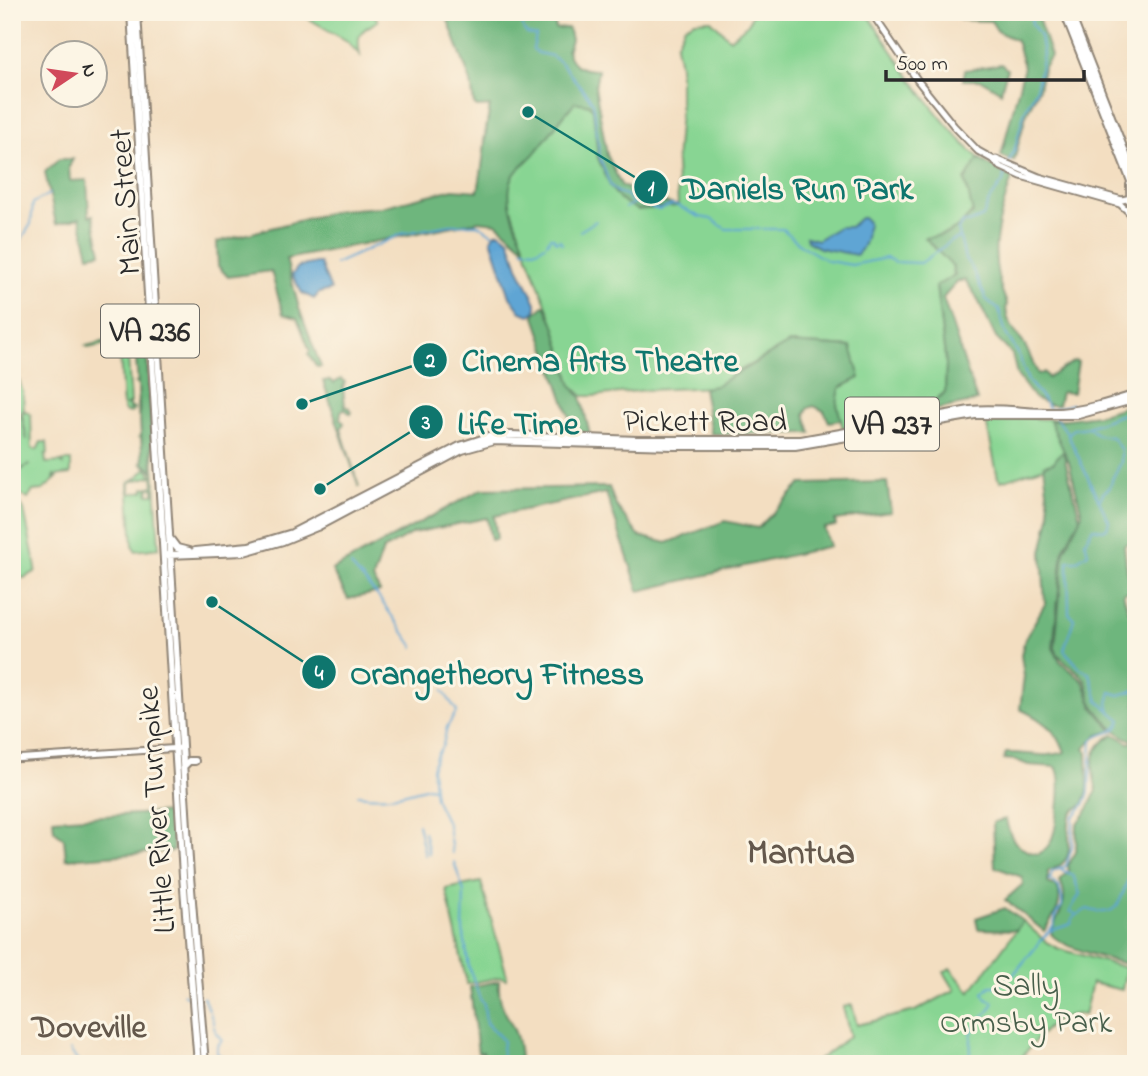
<svg xmlns="http://www.w3.org/2000/svg" width="1148" height="1076" font-family="'Indie Flower',sans-serif">
<style>
.green{fill:#88d593;stroke:#5a805f;stroke-width:2}
.forest{fill:#6eb67d;stroke:#4c7054;stroke-width:2}
.water{fill:#5ea5d4;stroke:#446880;stroke-width:2}
.lines{fill:none;stroke-linecap:round;stroke-linejoin:round}
.stream{stroke:#5ea5d4;stroke-width:2}
.secondary-casing{stroke:#8f8476;stroke-width:9}
.primary-casing{stroke:#8f8476;stroke-width:10}
.secondary{stroke:#fff;stroke-width:5}
.primary{stroke:#fff;stroke-width:6}
.labels{text-anchor:middle;stroke-width:6;stroke-linejoin:round;paint-order:stroke}
.shield{fill:#fcf5e5;stroke:#6a6863;stroke-width:2}
.shield-label{font-size:30px;font-weight:bold;fill:#2b2b2b}
.street-label{font-size:32px;fill:#2b2b2b;stroke:#fcf5e5}
.park-label{font-size:32px;fill:#475e4a;stroke:#fcf5e5}
.neighbourhood-label{font-size:33px;font-weight:bold;fill:#64584c;stroke:#fcf5e5}
.quarter-label{font-size:35px;font-weight:bold;fill:#64584c;stroke:#fcf5e5}
.leader{fill:none;stroke:#0f766e;stroke-width:2.5}
.callout-dot{fill:#0f766e;stroke:#fcf5e5;stroke-width:2.5}
.mark-label{font-size:21px;text-anchor:middle;font-weight:bold;fill:#fff}
.callout-label{font-size:33px;text-anchor:middle;font-weight:bold;fill:#0f766e;stroke:#fcf5e5;stroke-width:6;stroke-linejoin:round;paint-order:stroke}
</style>
<rect width="100%" height="100%" fill="#fcf5e5"/>
<filter id="ink" filterUnits="userSpaceOnUse"><feTurbulence type="fractalNoise" baseFrequency=".0143" numOctaves="2"/><feDisplacementMap in="SourceGraphic" scale="14" xChannelSelector="R" yChannelSelector="G"/><feConvolveMatrix kernelMatrix="1 2 1 2 8 2 1 2 1" color-interpolation-filters="sRGB"/></filter>
<filter id="wash" filterUnits="userSpaceOnUse"><feTurbulence type="fractalNoise" baseFrequency=".00686" numOctaves="4" result="noise"/><feDisplacementMap in="SourceGraphic" scale="28" xChannelSelector="R" yChannelSelector="G"/><feGaussianBlur stdDeviation="1.57" result="paint"/><feColorMatrix in="noise" values="0 0 0 0 0 0 0 0 0 0 0 0 0 0 0 0 0 1.4 0 .05"/><feComposite in="paint" operator="in"/></filter>
<g filter="url(#wash)">
<rect width="100%" height="100%" fill="#f3dec1"/>
<path class="green" d="M297,12H373L378,21C359,32 356,33 360,55L347,41Z
M445,12H552L556,29L568,28L571,40L567,51C572,67 582,71 598,70L595,87L607,155L621,185L643,197L678,206L676,163L680,111V66L676,45L685,26L695,21L711,20L730,39L748,24L753,12H866C897,58 928,107 967,147C975,156 987,163 996,171C991,198 965,219 946,239L954,275L936,287L946,364L945,392C917,419 880,421 843,428L836,404L851,347L790,343L735,373L715,387L647,390L593,396H583L572,386L554,325L484,140L490,106L477,107L474,104L471,82Z
M143,332L146,334L159,548L135,551L133,545L128,483L139,476L146,468L152,476L130,482V494L144,491V488L149,487L148,494H154V489L150,487L154,486L153,472L141,463L143,462L141,438L139,437L141,435L140,417L138,416V384L136,383L138,382L136,357L130,347L115,342L89,348L86,346Z
M122,348L128,349L131,357H128L131,403L126,405L129,406V411L131,409L129,406L134,409L131,413L126,412L123,409L120,352Z
M18,378L23,392L24,410L13,416L21,415L27,440L22,414L26,411L31,415L32,448L37,450L41,442H47L48,454H45L46,463L61,462L63,464V461H71V474L55,476L54,474V478L58,477L43,490L33,491L28,499L18,493V474L21,470L30,465L17,471H13L16,474L14,479L16,493L12,494V379Z
M1007,414L1041,419H1094L1113,445L1001,481L998,478L985,416Z
M12,505L21,506L24,510L36,568L35,572L24,578L12,577Z
M481,882L507,976L506,979L501,977L467,984L446,889Z
M1023,921L1046,942L1057,948L1126,968L1122,990L1092,983L1084,1015C1054,1009 1034,1044 1016,1064H813L850,1036L843,1007L852,1005L857,1025L915,1011L955,990L944,972L950,968L970,992Z"/>
<path class="forest" d="M445,12H552L556,29L568,28L571,40L567,51C572,67 582,70 598,70L595,87L607,155L621,185L643,197L678,206L638,210L620,200L610,186L598,158L593,110L590,105L575,102C561,118 550,134 537,150C531,159 520,165 514,175C501,197 518,228 526,249L496,223L479,221L286,259L299,308L321,367H317L308,354L310,351L297,318L283,314L271,271L228,277L218,266L217,242L340,210L381,207L453,189L478,191C484,162 485,134 490,106L477,107L474,104L471,82Z
M956,12H1036L1051,56L1043,68L1039,88L1026,115L1014,161L1001,156L1024,67L1016,40L998,32L991,21L960,20Z
M1001,64L1007,69L1001,92L981,80H963L965,70Z
M59,159H73L69,167L70,181L87,180L89,216L93,215L101,253L89,255L80,218L56,224L45,172Z
M978,159L1012,178C997,226 986,256 1007,304C1003,319 1016,333 1024,344C1030,354 1033,365 1039,375L1044,372L1048,378L1074,361L1078,362L1073,393L1061,392L1058,405H1050L1034,398L1017,375L1012,354L996,338L976,296L965,280L957,282L943,298L977,401L912,415L933,404L945,392L946,364L936,286L955,275L953,267L925,238C949,235 957,230 973,213L965,180Z
M545,305L554,325L572,386L581,397L590,435L574,430L534,314Z
M146,340L153,470L143,463L135,343Z
M789,343L851,347L860,378L840,388L837,404L841,420L829,422L824,411L814,406L808,408L805,414L811,433L711,434L703,388L715,386Z
M341,379L345,382L343,388L345,406L350,408L352,412L351,414L344,409L341,411L340,419L344,423L341,429L359,487L323,381L330,380L334,383Z
M1136,403V535L1134,540L1124,545L1128,579L1136,580L1132,590L1123,593L1128,610L1136,613V740C1121,741 1103,718 1094,706C1089,699 1089,688 1085,680C1077,667 1060,663 1055,648L1064,551L1082,514L1069,462L1050,421L1098,415Z
M1063,452L1080,518L1063,550L1053,648L1060,661L1083,681L1093,707L1113,731C1106,733 1099,733 1094,738C1089,741 1089,745 1084,748L1087,753L1088,790L1083,805C1078,807 1072,811 1070,816C1064,837 1081,861 1048,871V883L1058,888C1063,908 1054,914 1044,931L1005,900L1023,884L1022,877L995,867L993,822L1006,819C1009,839 1018,851 1039,854C1042,851 1046,849 1048,846C1057,835 1064,779 1056,767L1028,765L1016,760L1004,759L1006,753C1028,752 1044,759 1065,752C1058,730 1039,718 1020,709L1024,676L1021,655L1025,639L1045,604L1042,552L1050,516L1044,465L1054,462L1060,453Z
M887,482L891,512L835,520L836,526L824,528L830,546L639,591L606,493L494,516L497,539L491,540L487,518L413,533L383,550L373,579L380,592L348,599L332,570L482,489L609,487L615,504L639,536L667,543L725,521L758,528L801,484Z
M1114,734L1129,743L1136,741V966C1116,962 1062,948 1051,934C1056,914 1071,904 1060,881L1064,875L1069,873L1068,865L1076,852L1077,823C1089,813 1089,803 1097,791C1090,766 1090,747 1114,734Z
M171,812L173,851L66,859L64,839L54,830L53,819Z
M1005,908L1023,921L1016,930L978,929L976,918Z
M499,981C497,1005 508,1014 516,1035C519,1044 520,1055 520,1064H485L483,1052L478,1053L470,987Z"/>
<path class="water" d="M860,218H864L868,222C867,234 866,247 856,255L820,248L807,241L806,237L817,240L839,227H850Z
M499,232L509,239L519,269L536,303V311L530,315L521,312L510,297L491,239L494,234Z
M316,263H320L331,290L319,293L314,299L302,293L292,275L298,267Z"/>
<g class="lines">
<path class="stream" d="M518,12L524,30L527,34L536,36L533,49L538,53L552,56L562,64L593,102L600,158L610,185L617,192L626,195L631,201L659,210L672,205L678,206L700,217L711,219L726,229H783L802,246L828,261L852,265L886,258L896,262L921,263L951,241L959,238
M1009,162L1015,148L1025,110L1036,90L1043,54L1040,36L1032,24L1031,12
M1005,170L1003,182L989,201L983,217L969,223L963,222L958,229L965,259L972,268L986,299L999,310L1006,334L1018,353L1028,381L1041,396L1050,410
M625,208L632,204
M580,231L596,221
M547,243L550,237H553L556,242L560,240L562,244
M16,248L31,224L33,203L49,194
M523,249L537,250L545,245
M12,253L14,250
M335,264L404,233L450,225L477,224L493,234
M1050,410L1072,404
M1088,427L1136,409
M1068,435L1098,499
M351,566L377,595L414,647
M443,691L457,711L447,727L443,745L436,756L432,769L435,798L448,825L452,853
M1110,712L1108,703L1111,692L1119,695L1136,690
M358,795C386,799 401,795 428,787L433,788
M418,824L425,855
M424,832L429,854
M454,862L464,892L463,930L469,967L480,999L484,1004L486,1023L503,1040L501,1064
M1060,869L1073,875L1080,894L1070,911L1077,915L1087,909C1129,923 1117,885 1136,870
M1050,931L1071,924L1072,919L1076,916
M183,994L188,997
M203,997L209,1010
M210,1013L214,1024
M214,1027L216,1033L222,1040L217,1046V1053L223,1057L225,1064
M70,1050L78,1062
M947,1064C953,1062 965,1061 968,1057C973,1051 969,1037 973,1029C978,1018 989,1016 994,1002L987,999L983,993L990,986H998L1013,975L1054,925L1056,914L1062,906V899L1059,887L1050,880L1052,872L1066,866L1072,847L1073,817L1084,805L1089,793L1092,740C1105,730 1114,737 1121,720L1098,701L1090,674L1080,668L1064,650L1074,619L1069,613L1068,561H1076L1088,553L1085,541L1093,528L1103,530L1107,528L1109,521L1099,501L1103,493L1110,487L1113,477L1121,463V450L1112,437L1098,435L1088,427L1074,429L1068,434L1056,417"/>
</g>
</g>
<g filter="url(#ink)">
<g class="lines">
<g class="secondary-casing">
<path id="secondary" d="M871,12L918,81L954,126L978,151L994,160L999,166L1021,176L1120,204L1131,214
M994,160L996,159L1039,177L1122,200L1131,198
M12,759L182,748"/>
</g>
<g class="primary-casing">
<path id="primary" d="M131,12L183,876L198,1064
M137,12L190,876L205,1064
M1064,12L1136,194
M1070,12L1136,180
M1130,185L1131,214L1136,221
M171,540L177,548L189,551
M195,551L249,546L292,533L460,446L488,437L511,435L637,440H801L970,410C1001,407 1030,413 1060,412C1086,410 1111,402 1136,394
M168,555L244,552L283,541L317,527L462,450L494,441L674,446H795L975,415H1078L1136,399
M184,766L189,761H195"/>
</g>
<use href="#secondary" class="secondary"/>
<use href="#primary" class="primary"/>
</g>
</g>
<g class="labels">
<g class="shield">
<rect x="101" y="304.5" width="98" height="53" rx="5"/>
<rect x="845" y="397.5" width="94" height="53" rx="5"/>
</g>
<g class="shield-label">
<text x="150" y="341">VA 236</text>
<text x="892" y="434">VA 237</text>
</g>
<g class="street-label">
<text transform="translate(124 202) rotate(-94)" y="11">Main Street</text>
<text x="705" y="431">Pickett Road</text>
<text transform="translate(155 810) rotate(-94)" y="11">Little River Turnpike</text>
</g>
<g class="park-label">
<text x="1026" y="995">Sally<tspan x="1026" dy="37">Ormsby Park</tspan></text>
</g>
<g class="neighbourhood-label">
<text x="89" y="1037">Doveville</text>
</g>
<g class="quarter-label">
<text x="801" y="863">Mantua</text>
</g>
</g>
<path class="leader" d="M528 112L651 187M302 404L430 360M320 489L426 422M212 602L319 672"/>
<g class="callout-dot">
<circle cx="528" cy="112" r="7"/>
<circle cx="302" cy="404" r="7"/>
<circle cx="320" cy="489" r="7"/>
<circle cx="212" cy="602" r="7"/>
<circle cx="651" cy="187" r="18"/>
<circle cx="430" cy="360" r="18"/>
<circle cx="426" cy="422" r="18"/>
<circle cx="319" cy="672" r="18"/>
</g>
<g class="mark-label">
<text x="651" y="195">1</text>
<text x="430" y="367">2</text>
<text x="426" y="429">3</text>
<text x="319" y="680">4</text>
</g>
<g class="callout-label">
<text x="798" y="199">Daniels Run Park</text>
<text x="600" y="371">Cinema Arts Theatre</text>
<text x="518" y="434">Life Time</text>
<text x="497" y="684">Orangetheory Fitness</text>
</g>
<rect width="1148" height="1076" fill="none" stroke="#fcf5e5" stroke-width="42"/>
<g transform="translate(74 74) rotate(77)"><circle r="33" fill="#fcf5e5" stroke="#a8a49b" stroke-width="2"/>
<path d="M0-5L12 26L0 18L-12 26Z" fill="#d1495b"/>
<text y="-10" font-size="19" font-weight="bold" text-anchor="middle" fill="#2b2b2b">N</text>
</g>
<path d="M886 70v10h198v-10" fill="none" stroke="#2b2b2b" stroke-width="3.5"/>
<text x="896" y="70" font-size="21" fill="#2b2b2b" stroke="#fcf5e5" stroke-width="5" paint-order="stroke">500 m</text>
</svg>
